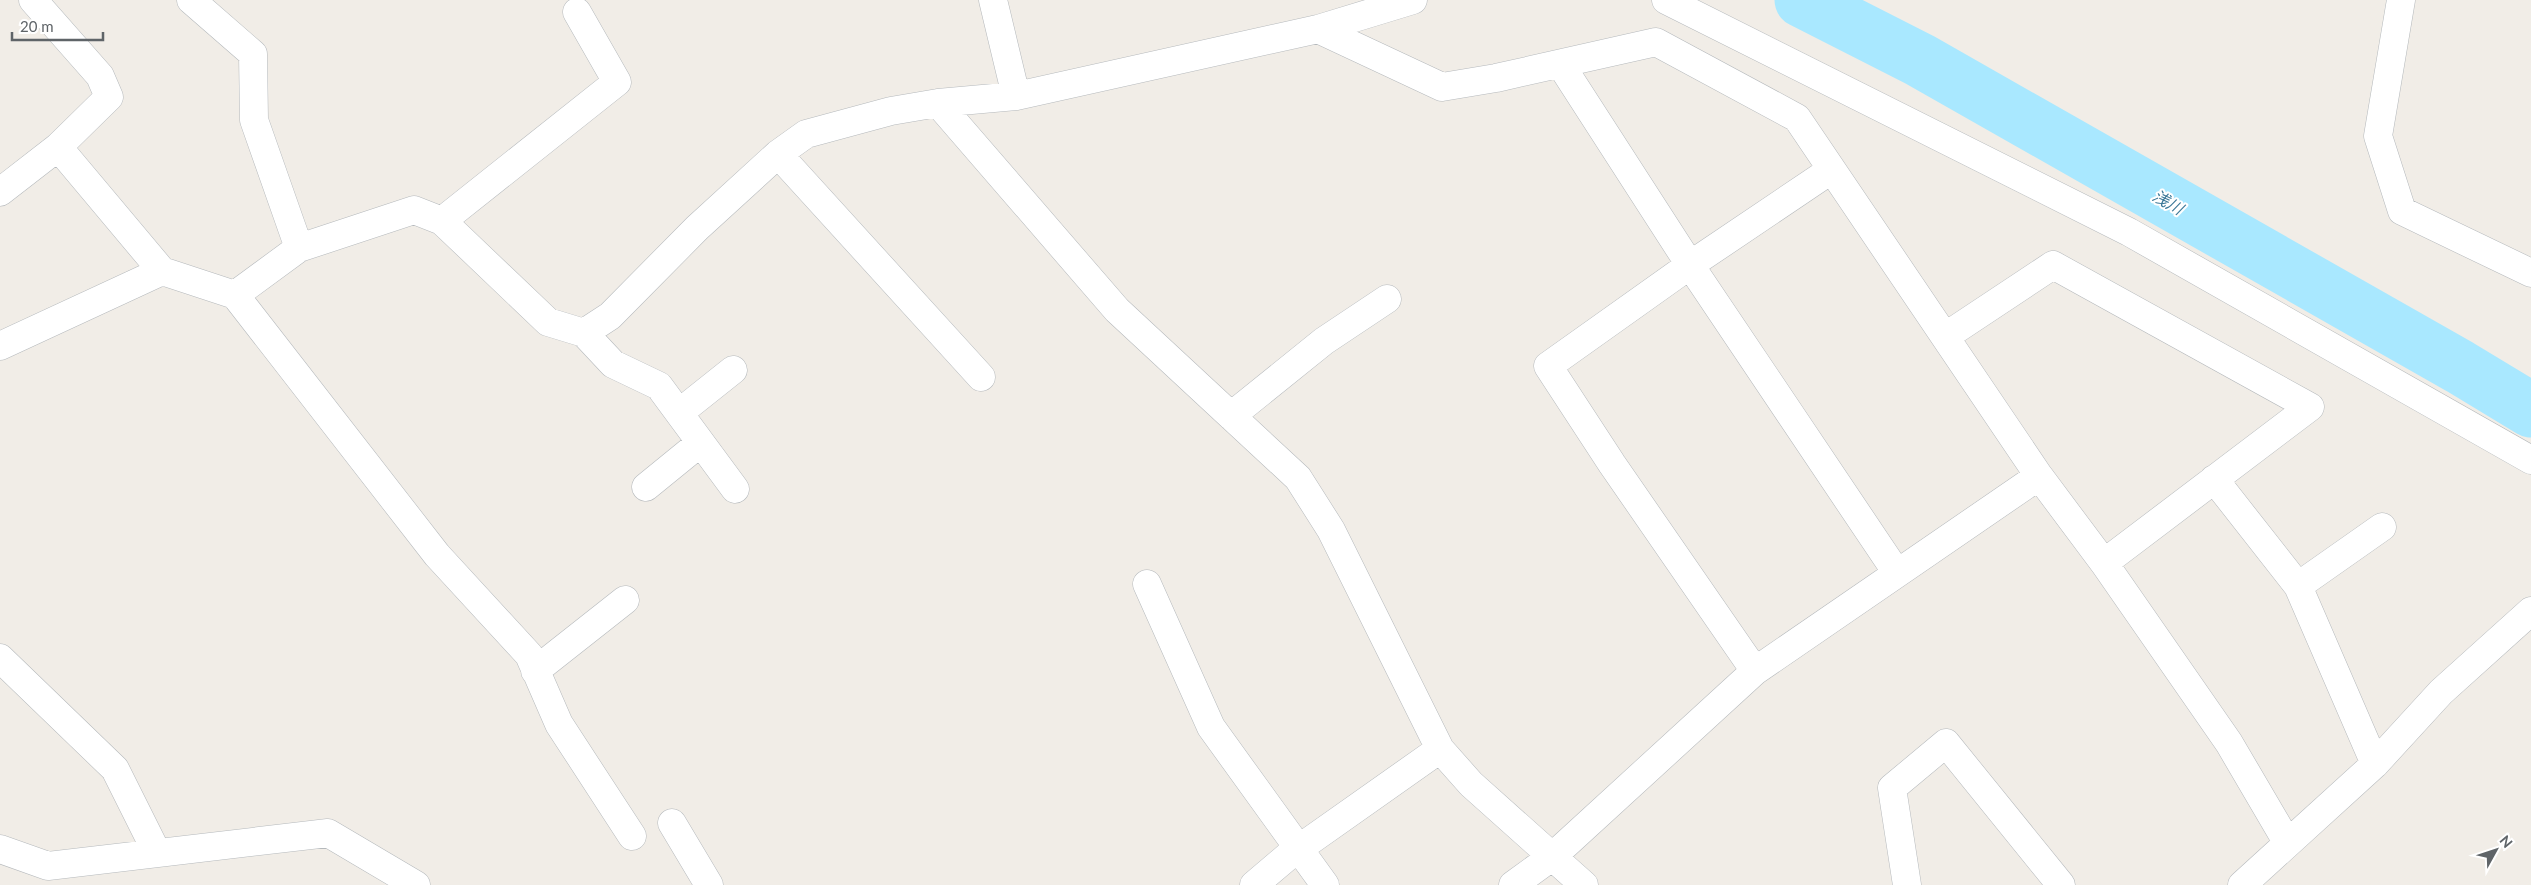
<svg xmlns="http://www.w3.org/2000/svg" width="2531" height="885" font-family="Lato,'Noto Sans JP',sans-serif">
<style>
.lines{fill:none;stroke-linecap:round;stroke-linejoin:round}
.river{stroke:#a9e8ff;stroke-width:55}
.minor-casing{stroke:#b5b9bc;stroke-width:29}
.minor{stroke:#fff;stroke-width:28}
.labels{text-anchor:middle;stroke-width:4;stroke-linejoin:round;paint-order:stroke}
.water-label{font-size:16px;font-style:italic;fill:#3b7898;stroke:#fff}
</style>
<rect width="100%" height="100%" fill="#f1ede7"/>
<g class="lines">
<path class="river" d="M1802,0L1920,60L2460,367L2531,410"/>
<g class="minor-casing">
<path id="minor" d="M191,0L253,54L254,120L299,248
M993,0L1016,96
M1666,0L2129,232L2531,460
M2401,0L2378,136L2402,211L2531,273
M1318,29L1442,87L1496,78L1656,42L1797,118L2039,476L2104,563L2229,743L2287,842
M1561,65L1690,265L1897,573
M938,103L1117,310L1298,478L1331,530L1440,749L1471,784L1584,885
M58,147L162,271
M778,154L981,377
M0,192L58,147L109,97L100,76L33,0
M442,221L617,82L577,12
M235,295L437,555L529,655L559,724L632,836
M584,333L613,364L659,386L735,489
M1946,336L2053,265L2310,407L2104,563
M0,346L162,271L235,295L299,248L414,210L442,221L548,322L584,333L610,316L697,228L778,154L806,134L891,111L938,103L1016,96L1318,29L1413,0
M679,413L733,370
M1231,416L1324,341L1387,299
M2214,479L2298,586L2375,764
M646,487L700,443
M1147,584L1211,727L1325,885
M2298,586L2382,527
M0,658L115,769L157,853
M535,671L625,600
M1755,671L1612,464L1548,366L1690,265L1831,170
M672,823L709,885
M0,849L48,866L328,833L416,885
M1254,885L1287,857L1440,749
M1513,885L1553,856L1755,671L2039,476
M1907,885L1892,788L1946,743L2061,885
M2242,885L2375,764L2441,692L2531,611"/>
</g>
<use href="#minor" class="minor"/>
</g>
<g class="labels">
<g class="water-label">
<text transform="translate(2168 202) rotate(30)" y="6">浅川</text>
</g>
</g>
<g transform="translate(2496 850) rotate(50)" stroke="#ffffff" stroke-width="4" paint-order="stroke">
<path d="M0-4L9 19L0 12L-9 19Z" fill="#5f6468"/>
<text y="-8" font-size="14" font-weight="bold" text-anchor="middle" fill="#5f6468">N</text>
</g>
<path d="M12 32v8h91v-8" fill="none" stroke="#5f6468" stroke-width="2.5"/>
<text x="20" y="32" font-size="15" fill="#5f6468" stroke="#ffffff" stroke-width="4" paint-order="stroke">20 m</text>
</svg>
